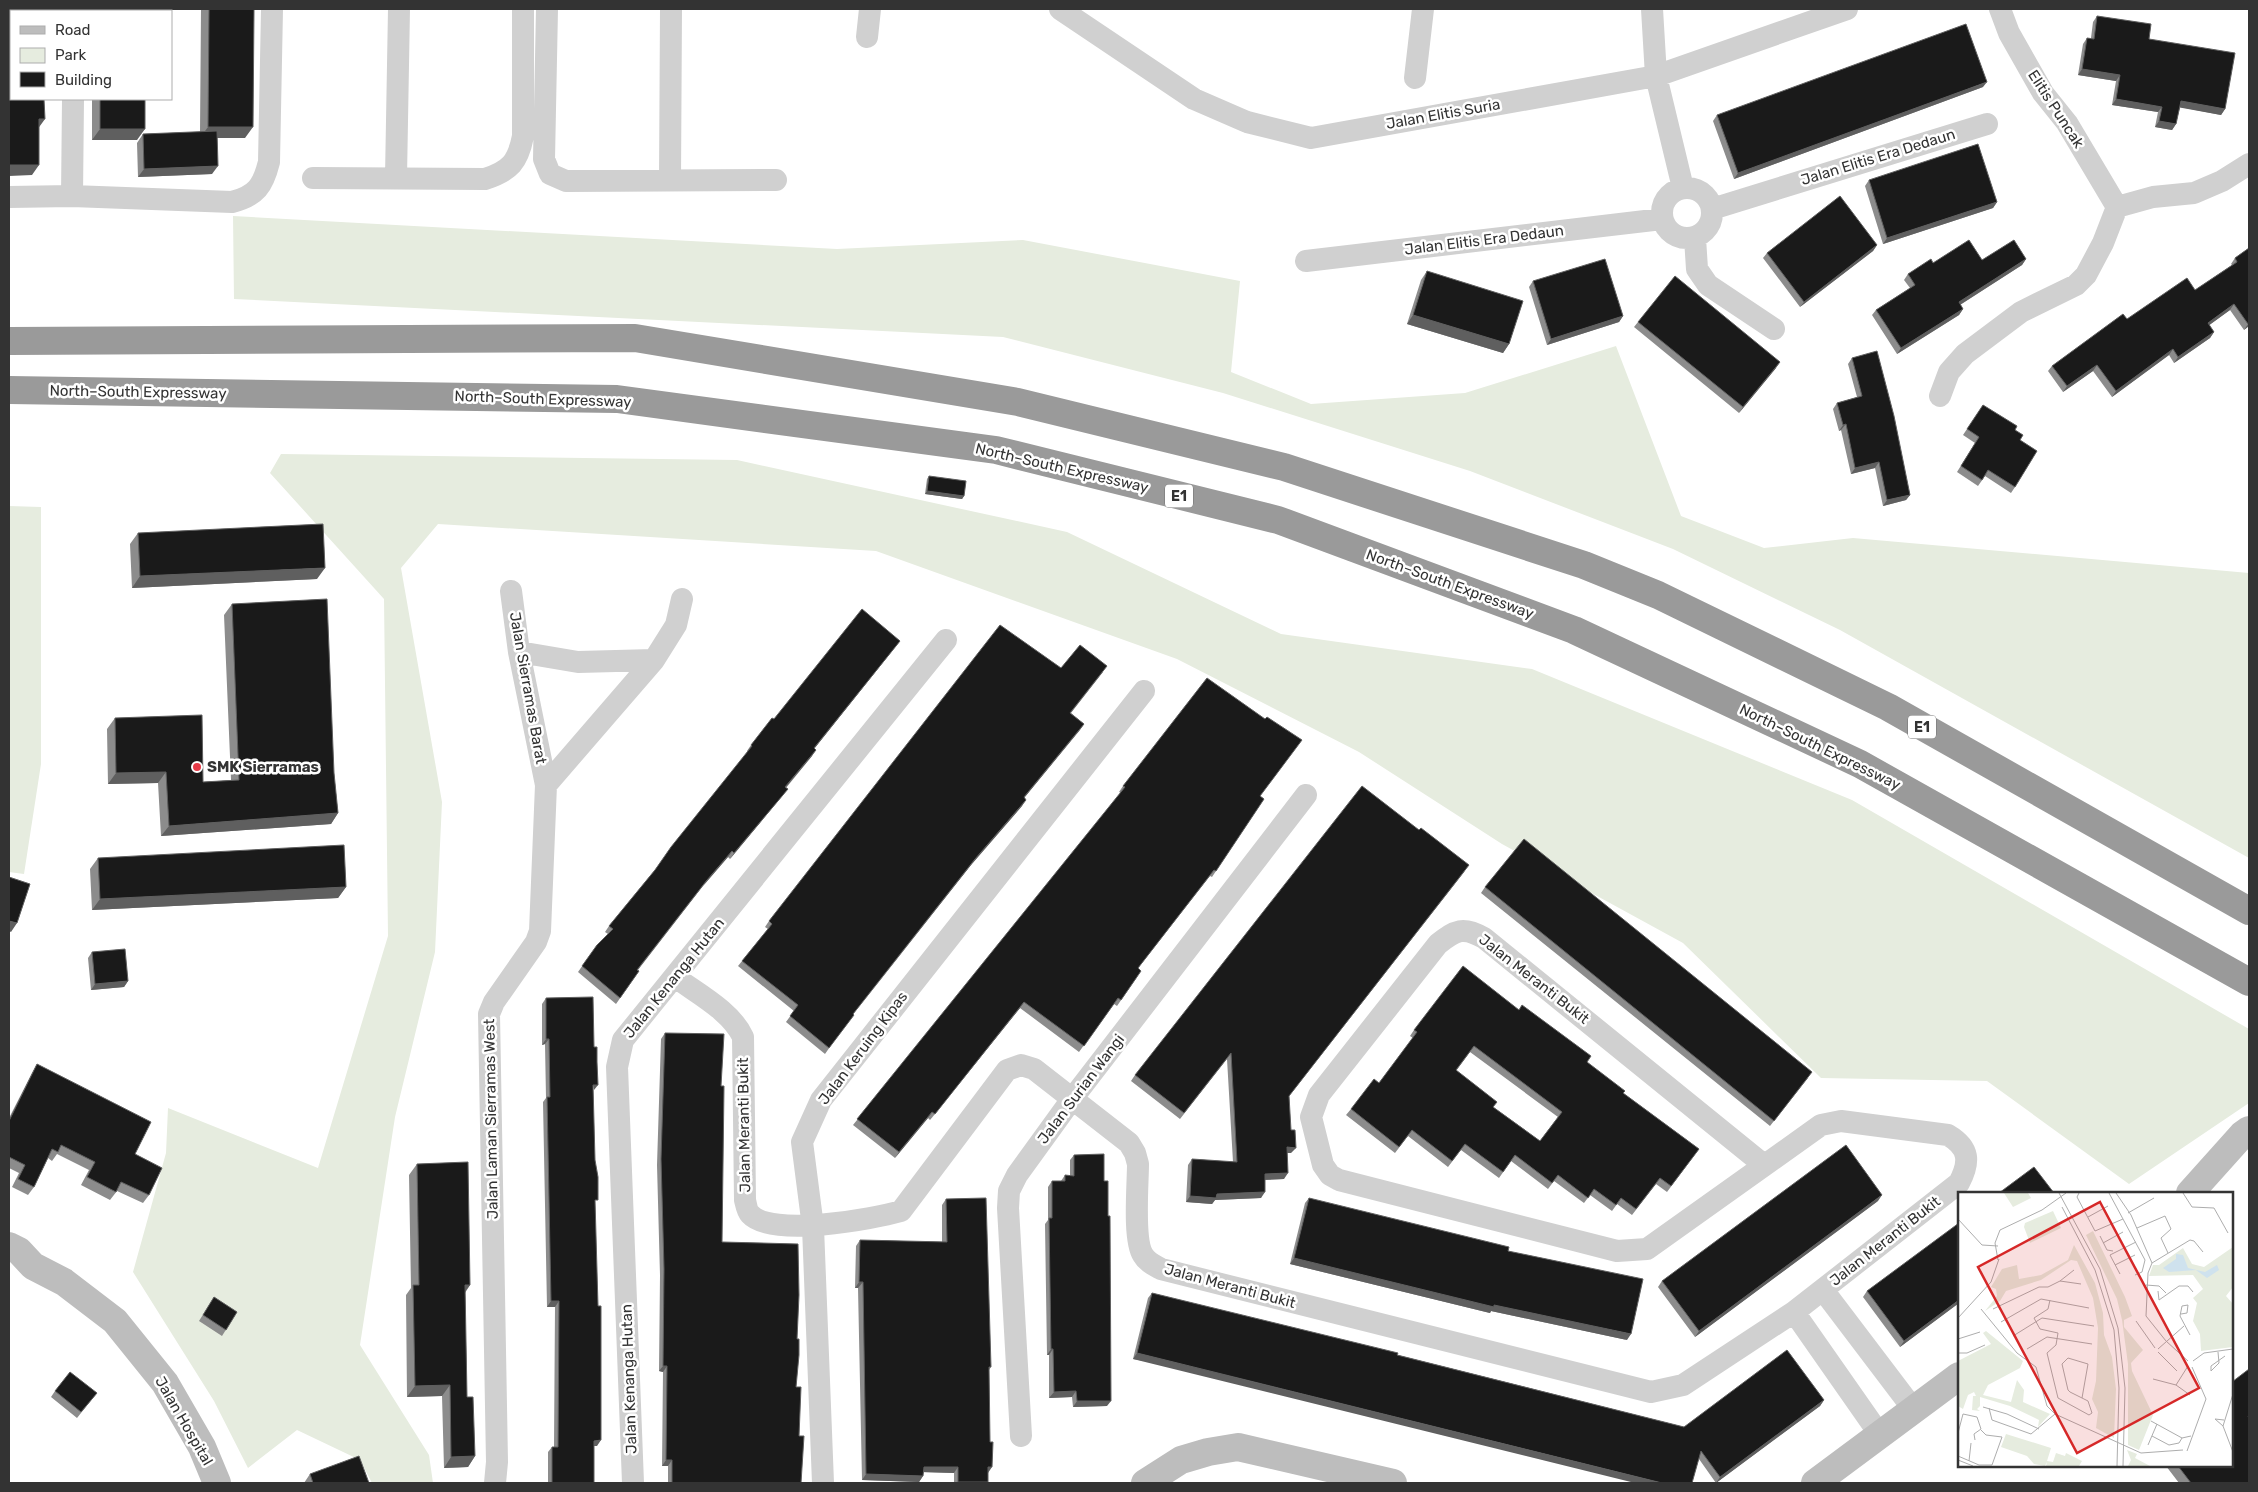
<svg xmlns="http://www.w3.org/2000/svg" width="2258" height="1492" font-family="Rubik,sans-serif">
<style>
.green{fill:#e6ecdf}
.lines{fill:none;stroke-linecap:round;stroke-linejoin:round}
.street{stroke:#d0d0d0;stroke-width:22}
.secondary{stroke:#bdbdbd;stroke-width:28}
.highway{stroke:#9a9a9a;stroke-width:28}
.wall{fill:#8c8c8c;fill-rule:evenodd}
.shaded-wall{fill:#5f5f5f}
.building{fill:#1a1a1a;stroke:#5f5f5f;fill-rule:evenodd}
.poi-dot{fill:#e63946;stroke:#fff;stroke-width:2}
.labels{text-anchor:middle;stroke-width:5;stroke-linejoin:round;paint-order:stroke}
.shield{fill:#fff;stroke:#707070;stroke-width:1}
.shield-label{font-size:14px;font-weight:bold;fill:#333}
.street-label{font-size:15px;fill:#333;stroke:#fff}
.poi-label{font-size:15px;font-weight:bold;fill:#333;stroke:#fff;text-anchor:start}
.inset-road{fill:none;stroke:#adadad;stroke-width:1}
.view{fill:#d62828;fill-opacity:0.15;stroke:#d62828;stroke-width:2.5}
.inset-edge{fill:none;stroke:#333;stroke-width:2.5}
</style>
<rect width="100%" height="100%" fill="#fff"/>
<path class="green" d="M233,216L837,249L1023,240L1240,281L1231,372L1311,404L1465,393L1616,346L1681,516L1764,548L1853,538L2249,573V858L1840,630L1673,549L1470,471L1223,393L1003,337L234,299Z
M281,454L737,460L1067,532L1281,634L1532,669L1852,800L2249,1029V1103L2129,1184L1987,1081L1821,1078L1683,943L1502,844L1359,752L1177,659L876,551L438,524L401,568L442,802L435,952L395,1117L360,1345L429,1455L433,1483H372L360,1460L297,1430L248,1468L214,1401L133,1272L166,1153L168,1108L318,1168L388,936L384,599L270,473Z
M9,506L41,507V764L24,874L9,872Z"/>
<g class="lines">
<path class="street" d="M547,9L544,159L550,174L566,181L776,180
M1060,9L1194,99L1247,122L1311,138L1656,76L1847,9
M1652,9L1656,76L1683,188
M2000,9L2009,33L2043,93L2067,123L2117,207
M73,11V9
M867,37L870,9
M1415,78L1423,9
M396,177L399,9
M313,178L485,179C510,171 518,162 523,136V9
M670,180L671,9
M1662 213a25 25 0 1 1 50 0a25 25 0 1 1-50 0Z
M72,196L73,99
M9,197L72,196L232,202C256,196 263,186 269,162L272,9
M1712,209L1987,124
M1695,238L1697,269L1708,285L1774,329
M1306,261L1662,219
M1940,396L1949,372L1965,354L2021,312L2076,285L2086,275L2103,243L2117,207L2153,197L2194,193L2222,181L2249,164
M519,652L578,662L654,660
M546,785L654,660L676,625L682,599
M675,977C698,994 731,1011 743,1037L745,1200C746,1204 747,1211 750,1214C771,1238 873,1219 901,1211L1007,1070L1021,1065L1034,1069L1129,1143L1135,1153L1138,1164C1138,1184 1133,1240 1143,1255C1147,1262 1154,1265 1161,1269L1651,1392L1683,1385L1794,1312L1959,1183C1970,1162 1970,1148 1948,1135L1841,1121L1821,1125L1647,1249L1617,1251L1339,1180L1330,1175L1323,1165L1311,1117L1319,1095L1438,944C1456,930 1463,926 1484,938L1764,1165
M1823,1290L1914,1410
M1794,1312L1880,1435
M1021,1436L1008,1208L1009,1191L1017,1175L1072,1099L1306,795
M495,1483L497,1462L489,1014L494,1002L536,942L540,931L546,785L519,652L511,591
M633,1483L617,1067L623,1040L946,640
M823,1483L813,1227L802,1142L821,1100L1144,691"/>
<path class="secondary" d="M2190,1193L2242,1135L2249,1130
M9,1246L19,1251L33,1266L64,1282L115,1321L165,1383L202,1447L217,1483
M1145,1483L1181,1460L1208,1452L1238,1447L1393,1483
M1815,1483L1959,1376"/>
<path class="highway" d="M9,341L635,338L1018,402L1284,467L1584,565L1658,595L1888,707L2249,911
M9,390L617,399L996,450L1278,520L1574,630L1860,764L2249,982"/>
</g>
<path class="wall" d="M92,9H146V11H92Z
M201,9H254L245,138H217L212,174L138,177L137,143L143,134L200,132Z
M2097,16L2149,39L2225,109L2221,115L2180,107L2176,124L2172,130L2155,127L2158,112L2112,105L2116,81L2078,75L2083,44L2087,38H2091L2093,22Z
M1983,87L1734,179L1713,121L1717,115Z
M92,99H145L137,140H92Z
M1869,180L1997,202L1993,208L1883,244L1865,186Z
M1877,245L1873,251L1800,307L1763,258L1767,253Z
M2249,248V326L2244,330L2230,310L2209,325L2214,332L2210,338L2174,363L2169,355L2112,397L2093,371L2063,392L2048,371L2052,366L2127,319L2195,290L2232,265L2231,264L2235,258Z
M2026,259L2022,265L1960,305L1963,309L1959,315L1897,354L1872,315L1876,310L1910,288L1904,280L1908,274L1933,263Z
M1427,271L1509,344L1503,353L1407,324L1421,280Z
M1533,281L1623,316L1619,322L1547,345L1529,287Z
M1638,322L1776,368L1739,413L1634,327Z
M1852,358L1910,495L1906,500L1883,506L1875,468L1851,474L1841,430L1839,431L1833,409L1837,403L1857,397L1848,364Z
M1983,405L2015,430L2020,440L2015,487L2011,493L1985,476L1978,486L1957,472L1975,443L1963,435Z
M929,476L964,496L962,499L925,494L927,479Z
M138,533L317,579L132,588L130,544Z
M232,604L334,773L338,813L331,824L161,836L158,783L108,784L107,729L115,718L203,782L231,780L224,615Z
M900,641L814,749L812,756L786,788L783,795L730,859L728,857L703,886L638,970L639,971L616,1004L578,972L597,945L608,934L605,932L609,926L654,871L748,752L747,751L751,745L774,719Z
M1061,668L1103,672L1071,713L1084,724L1024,798L1022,806L971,865L853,1014L825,1054L786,1022L794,1011L738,966L768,929L765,927L769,921Z
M1123,786L1260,796L1264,799L1212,877L1210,876L1138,968L1137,977L1117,1006L1114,1004L1079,1052L1020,1008L930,1120L928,1118L895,1158L853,1125L1121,793L1119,792Z
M98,858L346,887L338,898L92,910L90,869Z
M1465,871L1289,1096L1291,1153H1287L1284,1179L1265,1180L1261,1198L1215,1200L1212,1204L1186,1202L1188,1165L1192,1159L1233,1162L1227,1059L1180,1119L1131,1081L1135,1075Z
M1485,887L1808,1078L1770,1126L1481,893Z
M92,952L128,981L124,987L91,990L88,958Z
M546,998L593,1090L595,1203L597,1446H594V1483H548V1452L552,1447H554L555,1307H547L543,1102L546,1098L545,1044L542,1045V1004Z
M1414,1030L1587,1063L1623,1093L1699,1149L1667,1192L1656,1184L1632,1215L1617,1204L1612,1211L1590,1195L1584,1203L1554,1181L1548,1189L1511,1161L1499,1178L1461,1150L1448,1167L1408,1136L1395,1153L1346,1115L1351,1109L1379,1083L1413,1038L1410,1036ZM1470,1052L1558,1117L1540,1141L1493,1107L1456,1071Z
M665,1033L721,1086L722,1242L797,1339L796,1387L801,1483H668V1466H662L663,1372L659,1371L660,1275L657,1165L661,1039Z
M37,1064L135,1154L149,1195L143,1203L117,1191L110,1200L81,1185L89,1170L57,1154L52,1161L48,1158L34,1187L28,1195L12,1187L19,1173L9,1168V1118L32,1073Z
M1074,1155L1107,1406L1073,1407L1072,1397L1049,1398V1355H1047L1045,1224L1048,1220V1187L1052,1181H1061L1065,1175L1070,1176V1160Z
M417,1164L470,1285L465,1293L467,1397L475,1456L468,1467L444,1468L442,1396L407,1397L406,1295L411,1288L409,1175Z
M1309,1198L1627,1340L1491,1311L1490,1313L1290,1264L1305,1203Z
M946,1199L991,1367L989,1370L988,1473L987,1483H954V1473L923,1472V1476L919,1482L862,1480L858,1288H855L856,1246L860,1240L942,1242V1205Z
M1878,1201L1695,1337L1658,1287L1662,1281Z
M1867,1291L1959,1303L1900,1347L1863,1297Z
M1152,1293L1684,1427L1824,1400L1820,1406L1716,1483L1699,1459L1133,1359L1148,1298Z
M214,1297L237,1312L222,1336L199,1321Z
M55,1391L97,1393L77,1418L51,1397Z
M2166,1466H2232L2249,1483H2179Z
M310,1474L369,1483H304Z"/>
<path class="shaded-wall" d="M2082,69L2120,75L2116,81L2078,75Z
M1987,82L1983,87L1734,179L1738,173Z
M2116,99L2162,107L2158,112L2112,105Z
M2181,101L2225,109L2221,115L2177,107Z
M39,119H45L37,130Z
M2159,121L2176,124L2172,130L2155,127Z
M208,127H253L245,138H200Z
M100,129H145L137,140H92Z
M9,165H39L32,175L9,176Z
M218,166L212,174L138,177L144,169Z
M1997,202L1993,208L1883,244L1887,238Z
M1877,245L1873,251L1800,307L1804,302Z
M2026,259L2022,265L1955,308L1959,302Z
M2234,304L2230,310L2204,329L2208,323Z
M1963,309L1959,315L1897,354L1901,348Z
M1413,315L1509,344L1503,353L1407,324Z
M1623,316L1619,322L1547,345L1551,339Z
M2249,323V326L2244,330L2248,324Z
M2214,332L2210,338L2174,363L2178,357Z
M2173,349L2169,355L2112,397L2116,391Z
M1780,362L1776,368L1739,413L1743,407Z
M2097,365L2093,371L2063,392L2067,386Z
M1846,424L1841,430L1839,431L1843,425Z
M1879,462L1875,468L1851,474L1855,468Z
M927,491L964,496L962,499L925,494Z
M1910,495L1906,500L1883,506L1887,500Z
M325,568L317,579L132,588L140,576Z
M900,641L896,646L810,754L814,748Z
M1084,724L1080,730L1020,803L1024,797Z
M816,750L812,756L781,793L785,787Z
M166,772L158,783L108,784L116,773Z
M788,789L783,795L730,859L734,853Z
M1026,800L1022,806L971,865L849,1020L975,859Z
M338,813L331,824L161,836L169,826Z
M732,851L728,857L703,886L707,880Z
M346,887L338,898L92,910L100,899Z
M9,921L17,923L11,932L9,931Z
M128,981L124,987L91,990L95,984Z
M1024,1002L1020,1008L930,1120L935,1114Z
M546,1039H549L545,1044L542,1045Z
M593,1085H598L594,1090Z
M932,1112L928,1118L895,1158L899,1152Z
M1287,1147L1296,1148L1291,1153H1283Z
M1288,1173L1284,1179L1261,1180L1265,1174Z
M1265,1192L1261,1198L1215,1200L1212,1204L1186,1202L1190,1196L1217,1194Z
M1882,1195L1878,1201L1695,1337L1699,1331Z
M1294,1258L1631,1334L1627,1340L1491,1311L1490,1313L1290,1264Z
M859,1282H863L858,1288H855Z
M465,1285H470L462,1296Z
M1959,1300V1303L1900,1347L1904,1341Z
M551,1301H559L555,1307H547Z
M1051,1349H1053L1049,1355H1047Z
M1137,1353L1662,1483H1635L1133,1359Z
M663,1366H667L663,1372L659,1371Z
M450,1385L442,1396L407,1397L415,1386Z
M1076,1391L1072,1397L1049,1398L1054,1392Z
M1824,1400L1820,1406L1716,1483L1720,1477Z
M1077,1401H1111L1107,1406L1073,1407Z
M601,1440L597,1446H590L594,1441Z
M475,1456L468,1467L444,1468L451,1457Z
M666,1460H672L668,1466H662Z
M924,1467H958L954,1473L920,1472Z
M988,1467H992L988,1473Z
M866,1474L923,1476L919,1482L862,1480Z
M958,1482H988L987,1483H957Z"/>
<path class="building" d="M100,9H146V11H100Z
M209,9H254L253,127H208Z
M2097,16L2151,24L2149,39L2235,53L2225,109L2181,101L2176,124L2159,121L2162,107L2116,99L2120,75L2082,69L2087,38L2094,39Z
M1966,24L1987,82L1738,173L1717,115Z
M9,42H11V99H44L45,119H39V165H9Z
M100,99H145V129H100Z
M217,131L218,166L144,169L143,134Z
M1978,144L1997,202L1887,238L1869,180Z
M1840,196L1877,245L1804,302L1767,253Z
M1969,240L1982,260L2014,240L2026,259L1959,302L1963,309L1901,348L1876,310L1915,285L1908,274L1931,259L1933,263Z
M2249,248V323L2248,324L2234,304L2208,323L2214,332L2178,357L2173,349L2116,391L2097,365L2067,386L2052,366L2123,314L2127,319L2187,278L2195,290L2237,262L2235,258Z
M1605,259L1623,316L1551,339L1533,281Z
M1427,271L1523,301L1509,344L1413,315Z
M1675,276L1780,362L1743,407L1638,322Z
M1877,351L1894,416L1910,495L1887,500L1879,462L1855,468L1846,424L1843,425L1837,403L1862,396L1852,358Z
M1983,405L2017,426L2015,430L2023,435L2020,440L2037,451L2015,487L1988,470L1982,480L1961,466L1979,437L1967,429Z
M929,476L966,481L964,496L927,491Z
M323,524L325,568L140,576L138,533Z
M327,599L334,773L338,813L169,826L166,772L116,773L115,718L202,715L203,782L239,780L232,604Z
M862,609L900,641L814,748L816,750L785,787L788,789L734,853L732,851L707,880L637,970L639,971L620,998L582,966L597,945L613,929L609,926L655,870L671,847L752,746L751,745L772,718L774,719Z
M1000,625L1061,668L1080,645L1107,666L1070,713L1084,724L1024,797L1026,800L975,859L853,1014L854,1015L829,1048L790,1016L798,1005L742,961L772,924L769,921Z
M1207,678L1265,719L1267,717L1302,740L1260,796L1264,799L1216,871L1214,870L1138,968L1141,971L1121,1000L1118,998L1084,1046L1024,1002L935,1114L932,1112L899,1152L857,1119L1125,787L1123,786Z
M1362,786L1419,830L1421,828L1469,865L1289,1096L1291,1130H1295L1296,1148L1287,1147L1288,1173L1265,1174V1192L1217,1194L1216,1198L1190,1196L1192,1159L1237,1162L1231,1053L1184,1113L1135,1075Z
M1524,839L1812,1072L1774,1121L1485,887Z
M344,845L346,887L100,899L98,858Z
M9,877L30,884L17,923L9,921Z
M125,949L128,981L95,984L92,952Z
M1463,966L1519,1010L1522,1005L1591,1056L1587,1062L1625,1091L1623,1093L1699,1149L1671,1186L1660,1178L1636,1209L1621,1198L1616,1205L1594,1189L1588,1198L1558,1175L1552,1183L1515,1155L1503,1172L1465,1144L1452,1161L1412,1130L1399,1147L1351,1109L1374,1079L1379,1083L1417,1032L1414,1030ZM1474,1046L1562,1112L1540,1141L1493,1107L1497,1102L1456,1070Z
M593,997L594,1047H597V1062L598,1085H593L595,1160L598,1177V1200H595L598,1306H601V1440L594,1441V1483H552V1447H558L559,1301H551L547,1097H550L549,1039H546V998Z
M665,1033L724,1034L721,1086H724L722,1242L798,1244L799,1295L797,1339H799V1355L796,1387H801L799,1436H804L801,1483H672V1460H666L667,1366H663L664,1269L661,1159Z
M37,1064L151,1122L135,1154L162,1168L149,1195L121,1182L116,1192L87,1177L95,1162L61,1145L58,1152L52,1149L34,1187L18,1179L25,1165L9,1157V1121Z
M1846,1145L1882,1195L1699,1331L1662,1281Z
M1104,1154V1181H1108V1216H1110L1111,1401H1077L1076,1391L1054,1392L1053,1349H1051L1049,1218H1052V1181H1065V1175L1074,1176V1155Z
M468,1162L470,1285H465L467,1397H473L475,1456L451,1457L450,1385L415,1386L413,1285H419L417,1164Z
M2034,1167L2054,1193H1999Z
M986,1198L991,1367H989L990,1442H993L992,1467H988V1482H958V1467H924L923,1476L866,1474L863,1282H859L860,1240L947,1242L946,1199Z
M1309,1198L1509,1247L1508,1251L1643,1279L1631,1334L1494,1305V1307L1294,1258Z
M1959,1223V1300L1904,1341L1867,1291Z
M1152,1293L1398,1353L1397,1355L1684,1427L1787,1350L1824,1400L1720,1477L1701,1451L1692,1483H1662L1137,1353Z
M214,1297L237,1312L226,1330L203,1315Z
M2249,1369V1415L2248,1416L2249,1418V1483H2191L2178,1466H2232V1382Z
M70,1372L97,1393L81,1412L55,1391Z
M359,1456L369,1483H313L310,1474Z"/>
<circle class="poi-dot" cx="197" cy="767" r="5"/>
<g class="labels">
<g class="shield">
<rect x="1165" y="484.5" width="28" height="23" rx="4"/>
<rect x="1908" y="715.5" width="28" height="23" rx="4"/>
</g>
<g class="shield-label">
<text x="1179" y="501">E1</text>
<text x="1922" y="732">E1</text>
</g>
<g class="street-label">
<text transform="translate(2056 109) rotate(57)" y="5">Elitis Puncak</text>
<text transform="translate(1443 114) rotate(-10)" y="5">Jalan Elitis Suria</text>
<text transform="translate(1878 157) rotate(-17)" y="5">Jalan Elitis Era Dedaun</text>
<text transform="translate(1484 240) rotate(-7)" y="5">Jalan Elitis Era Dedaun</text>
<text transform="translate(138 392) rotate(1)" y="5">North–South Expressway</text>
<text transform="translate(543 399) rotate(2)" y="5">North–South Expressway</text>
<text transform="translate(1062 468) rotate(13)" y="5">North–South Expressway</text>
<text transform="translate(1450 584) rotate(20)" y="5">North–South Expressway</text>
<text transform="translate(528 688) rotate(80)" y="5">Jalan Sierramas Barat</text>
<text transform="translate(1820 747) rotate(26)" y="5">North–South Expressway</text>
<text transform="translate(674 978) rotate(-51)" y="5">Jalan Kenanga Hutan</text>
<text transform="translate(1534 979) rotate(38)" y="5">Jalan Meranti Bukit</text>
<text transform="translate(863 1048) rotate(-53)" y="5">Jalan Keruing Kipas</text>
<text transform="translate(1081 1089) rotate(-53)" y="5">Jalan Surian Wangi</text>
<text transform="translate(491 1119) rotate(-91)" y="5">Jalan Laman Sierramas West</text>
<text transform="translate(744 1125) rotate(-91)" y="5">Jalan Meranti Bukit</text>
<text transform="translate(1885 1241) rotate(-38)" y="5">Jalan Meranti Bukit</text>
<text transform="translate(1230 1286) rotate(15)" y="5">Jalan Meranti Bukit</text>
<text transform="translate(629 1379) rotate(-92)" y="5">Jalan Kenanga Hutan</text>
<text transform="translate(184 1421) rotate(60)" y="5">Jalan Hospital</text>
</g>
<g class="poi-label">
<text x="207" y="772">SMK Sierramas</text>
</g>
</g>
<g transform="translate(1958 1192)">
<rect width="275" height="275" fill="#fff"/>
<path d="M46,1H70L73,6L55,15ZM95,19L103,36L72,51L66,35L67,31ZM135,39L167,105L174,124L166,128V135L185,158L173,171L174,179L195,223L181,258L170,253V172L164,128L159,107L128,43ZM116,53L137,91L145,121L146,143L154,165L158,197L156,246L138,236L140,220L134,207L138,189L140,136L135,106L119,69L113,68L83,88L48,99L42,109L27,119L39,104L38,97L33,95L44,77L59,73L61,87L83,83L110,68ZM275,55V95L268,104L275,112V155L243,159L242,142L235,129L239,111L235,106L245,97L235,83L191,84L195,73H201L225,56L234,72L246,75ZM28,139L65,169L62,176L30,193L25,203L53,210L59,188L66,198L65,210L92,222L80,235L81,228L52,214L22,205V214L19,217L22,219L14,218L15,204H18L16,200L10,203L5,217L0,214V169L33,152L25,141ZM48,242L93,256L89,269L95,270L98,261L107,264L108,261L124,269L121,274H88L89,270L87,274L76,272L69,264L43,255ZM169,258L179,262L177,266L192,274H170L173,268Z" fill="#e6ecdf"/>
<path d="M218,62L225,63L230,76L247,80L259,73L261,78L249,86L238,78L211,80L205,76L218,67Z" fill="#cfe2ee"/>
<path class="inset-road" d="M101,1L142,77L160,136L167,196L165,274M121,1L119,5L137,39L165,27M151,1L187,68L184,80L177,83M158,1L173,23L194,71M225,1L234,15L256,16L270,41M104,15L137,78L156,138L161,196L159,274M170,21L196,6M130,25L150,14M0,27L24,53L40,54M179,36L207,24L213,37L203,46L210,61M142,44L149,58L155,59M145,51L165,40M40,68L37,51L42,38L84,18L108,1M194,71L190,81L188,124L208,149L230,169M194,71L232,48L236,49L245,60M157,73L177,63M162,82L152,63L178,50M102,89L123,92M188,93L201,94L208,101M200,99L201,108L221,94H230L235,100M92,108L90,117L76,126L82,137L100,141L98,153L89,161L100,206L131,223L134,221L130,209L112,200L110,198L104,172L110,166L130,172L124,206M23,117L59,161L78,175L89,214L97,222L183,261L225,258M35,117L81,95H90L102,89L116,78M223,122L229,121L230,113L224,114L222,124L232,143M0,126L33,90L41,67M178,129L197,156M43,130L83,107L131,116M55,144L84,126L136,134M0,147L22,140M69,157L89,145L134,152M200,157L226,134M200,160L219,179M0,161H9L27,153M235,169L246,161L275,157M253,179V174L267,164M253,179L261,171L260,160M195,187L218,193L232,203M218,193L230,174M275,202L265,234L275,260M25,215L49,222L81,237M31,216L34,228L73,242L97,222M193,229L224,246L233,244M265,234L257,227L266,228M0,241L5,222L19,225L23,237L16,242L17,248M194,244L211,253L221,251L224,246M190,253L199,232M229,259L248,207L234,175M0,264L21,273H34L44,245L28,243L23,238M0,268L15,274M11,269L13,251"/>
<path class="view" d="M142,10L241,196L119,261L20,75Z"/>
<rect width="275" height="275" class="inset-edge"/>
</g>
<rect width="2258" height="1492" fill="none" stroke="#333333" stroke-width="20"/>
<rect x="10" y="10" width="162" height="90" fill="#ffffff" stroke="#adadad"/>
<rect x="20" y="26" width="25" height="8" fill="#bdbdbd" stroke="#adadad"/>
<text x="55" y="35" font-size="15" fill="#333333">Road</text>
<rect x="20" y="48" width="25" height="15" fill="#e6ecdf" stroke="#adadad"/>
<text x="55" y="60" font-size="15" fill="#333333">Park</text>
<rect x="20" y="72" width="25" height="15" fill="#1a1a1a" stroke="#adadad"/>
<text x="55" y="85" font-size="15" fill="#333333">Building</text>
</svg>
